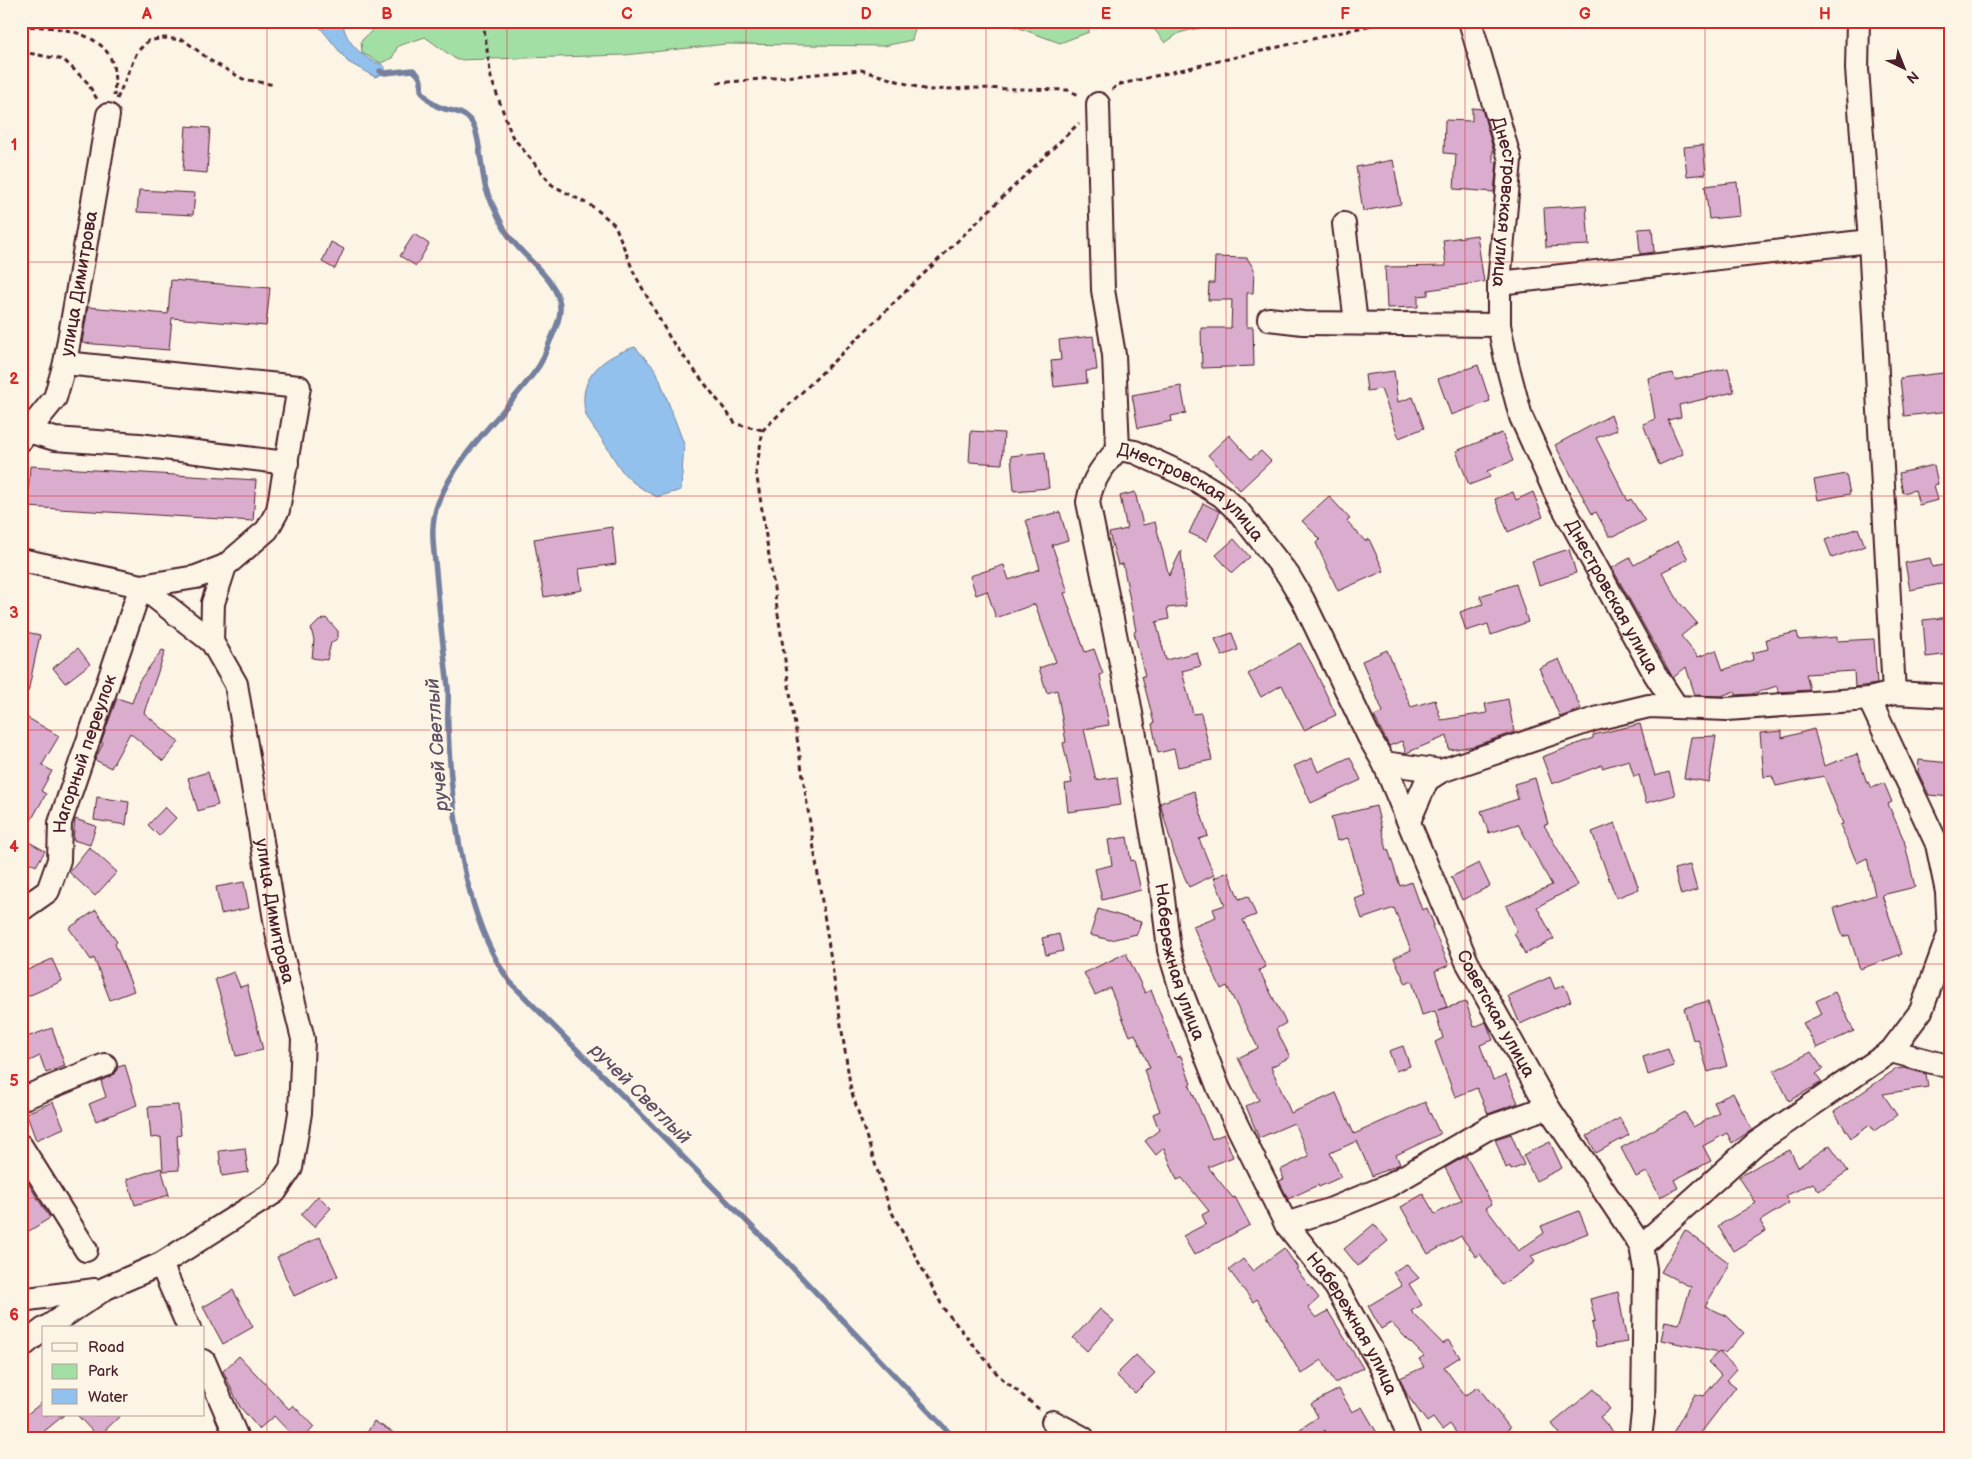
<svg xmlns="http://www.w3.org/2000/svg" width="1972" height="1459" font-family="'Balsamiq Sans',sans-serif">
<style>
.green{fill:#a2dfa5;stroke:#767f68}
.water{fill:#91c1ec;stroke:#75809f}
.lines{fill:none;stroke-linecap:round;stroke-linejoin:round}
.stream{stroke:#75809f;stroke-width:5.5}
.building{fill:#daadcf;stroke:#4a1f2b}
.minor-casing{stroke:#4a1f2b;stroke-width:26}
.path{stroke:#4a1f2b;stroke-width:3;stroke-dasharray:5 4;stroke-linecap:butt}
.minor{stroke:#fcf5e5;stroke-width:22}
.grid{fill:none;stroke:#d62828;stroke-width:1;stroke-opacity:0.55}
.labels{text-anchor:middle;stroke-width:4;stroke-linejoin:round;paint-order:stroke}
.street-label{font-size:18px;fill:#4a1f2b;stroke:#fcf5e5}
.water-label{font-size:19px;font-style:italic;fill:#5f5065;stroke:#fcf5e5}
.neatline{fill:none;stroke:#d62828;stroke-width:2}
.grid-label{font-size:16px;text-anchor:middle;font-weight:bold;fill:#d62828}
</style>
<rect width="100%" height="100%" fill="#fcf5e5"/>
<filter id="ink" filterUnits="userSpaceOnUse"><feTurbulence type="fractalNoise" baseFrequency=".02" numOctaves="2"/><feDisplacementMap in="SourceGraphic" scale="10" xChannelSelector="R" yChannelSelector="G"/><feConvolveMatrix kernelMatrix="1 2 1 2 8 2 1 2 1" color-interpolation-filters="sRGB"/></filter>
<g filter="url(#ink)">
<path class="green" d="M382,21H917L912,40L884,46L726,44L625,55L457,60L425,37L398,46L392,58L381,63L362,53L361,41Z
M1000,21H1089V32L1060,43Z
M1148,21H1226L1179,33L1165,43Z"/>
<path class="water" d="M315,21H343C343,37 357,52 371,60C376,63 381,63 385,67V73L375,77L348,62Z
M635,347L656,370L684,444L681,490L657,497C621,478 623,472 603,441C597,432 587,421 585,411C578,376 604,356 635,347Z"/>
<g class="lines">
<path class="stream" d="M380,71L385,73L413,70C421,76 422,81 421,90C425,96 429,101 435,105C447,112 461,109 471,121C480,132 481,172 486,189C491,203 498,216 505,230C518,255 562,280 560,310C560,320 555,330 551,339C547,348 544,358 539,366C507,412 459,450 438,503C429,527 434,548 436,572C439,611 443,649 448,687C449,700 447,714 448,727C451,807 463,917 510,982L788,1263L954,1438"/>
</g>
<path class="building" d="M1472,108L1482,109L1493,149V162H1497L1494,192L1454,189L1456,154L1444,153L1445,120L1472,121Z
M186,126L210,128L207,173L183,171Z
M1703,145L1706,174L1687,176L1684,147Z
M1393,160L1401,204L1363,211L1356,167Z
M1737,182L1740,216L1709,219L1705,186Z
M139,190L195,193L193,215L137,212Z
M1586,205L1589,245L1546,247L1544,208Z
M1652,228L1654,252L1640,254L1638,229Z
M414,234L429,244L416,266L400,256Z
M1477,235L1484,282L1428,290V295L1418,296V307L1387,308L1385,267L1446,266L1443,240Z
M331,242L344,249L335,269L322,262Z
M1215,257L1247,258L1254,269L1253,293H1247V327H1253L1254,366L1202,368L1201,328H1231L1232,300H1208L1209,283H1214Z
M171,280L270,288L266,326L172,318L169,350L82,343L88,307L168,314Z
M1093,336L1097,370L1086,371L1087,383L1054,387L1051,361L1061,360L1059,340Z
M1478,365L1490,401L1451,415L1438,379Z
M1728,368L1734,392L1679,405L1681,417L1668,420L1683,454L1659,465L1643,424L1655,419L1648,378L1673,373L1675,380Z
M1394,371L1398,402L1413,397L1424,428L1399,438L1381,389L1367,391L1365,375Z
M1951,372V411L1904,416L1900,378Z
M1181,386L1186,413L1171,416L1172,421L1138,428L1132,395Z
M1611,415L1617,430L1596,438L1628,501L1631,499L1645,521L1614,536H1609L1596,512L1592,514L1555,445Z
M971,431L1004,433L1002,464L969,462Z
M1502,433L1513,461L1487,471L1490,477L1469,485L1456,451Z
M1229,435L1251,459L1261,451L1271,461L1240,490L1208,455Z
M1045,452L1049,488L1014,491L1011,456Z
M1934,465L1938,484L1934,485L1938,500L1919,505L1915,490L1903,493L1899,473Z
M30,466L256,480L253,521L27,507Z
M1846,474L1850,494L1818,500L1814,480Z
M1135,492L1143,525L1155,522L1169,576L1181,551L1186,606L1167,608L1169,619L1156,622L1166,660L1197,652L1201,666L1182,671L1193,714L1201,713L1212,760L1178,767L1174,749L1158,753L1152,724L1154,723L1142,676H1145L1134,632L1136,631L1123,564L1118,565L1109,533L1127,529L1120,496Z
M1513,492L1516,500L1533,492L1543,517L1508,532L1495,499Z
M1329,496L1350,519L1347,521L1365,541L1369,539L1384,571L1338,591L1316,543L1320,539L1302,521Z
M1203,503L1220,512L1207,541L1189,533Z
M1060,512L1068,540L1052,545L1068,592L1064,593L1085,652L1094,649L1103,674L1100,675L1109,725L1084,729L1096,780L1117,777L1121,805L1068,812L1065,784L1072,783L1063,743L1066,742L1057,690L1047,693L1039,668L1056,662L1035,604L996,618L987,591L976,595L970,576L1004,565L1009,580L1040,569L1026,520Z
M612,527L616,564L579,569L582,590L544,597L534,539Z
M1858,528L1865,546L1832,558L1825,540Z
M1234,539L1250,557L1232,573L1216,555Z
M1678,541L1688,559L1662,572L1679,602L1697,623L1681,636L1698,657L1716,650L1723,670L1753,660L1752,653L1768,649L1766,639L1797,632L1799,640L1837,637V641L1874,639L1877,684L1855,687L1854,671L1806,674L1810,690L1778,692L1777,686L1752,694L1736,695L1735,691L1721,696L1695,695L1686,667L1673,678L1612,568L1630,558L1634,565Z
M1569,549L1576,573L1539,585L1532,561Z
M1930,558L1932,567L1948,564L1951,582L1910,590L1905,563Z
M1516,584L1528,622L1491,635L1488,624L1466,631L1460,612L1483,604L1480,596Z
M1951,617V654L1926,657L1923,620Z
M326,618L338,631V638L331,643L327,660L312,658L314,640L311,629L319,621Z
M21,631L40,635L28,692L21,691Z
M1232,633L1238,650L1222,656L1215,639Z
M1300,643L1313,666L1336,715L1304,730L1282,685L1261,697L1248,674Z
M78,648L90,664L65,683L53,668Z
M162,650L165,651L144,713L179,742L163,761L130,733L111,768L95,760L103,743L101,742L117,698L132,703L139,681Z
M1387,650L1411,707L1435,700L1441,720L1487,713L1485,704L1508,699L1514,732L1474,746L1449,750L1447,736L1406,753L1402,741L1389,746L1374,716L1383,712L1362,661Z
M1559,659L1581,709L1560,717L1539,668Z
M21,714L59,736L42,765L52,771L41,791L46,794L21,838Z
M1640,724L1655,776L1669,772L1675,795L1646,803L1639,775L1634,777L1629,760L1602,768V765L1552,784L1542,757L1593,738V735Z
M1814,729L1824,766L1857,754L1867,783L1869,782L1872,788L1884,783L1892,802L1888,804L1904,840L1915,887L1882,895L1902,954L1860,969L1849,935L1843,937L1834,908L1875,895L1867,858L1857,863L1840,825L1843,824L1824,776L1776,786L1772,776L1764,777L1760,733L1782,731V738Z
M1716,736L1709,782L1684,778L1691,737Z
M1350,757L1361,780L1311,803L1294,766L1312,758L1318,772Z
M1919,760L1951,763V797L1929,795L1918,772Z
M208,772L218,805L198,811L188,778Z
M1535,778L1548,824L1544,825L1578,885L1537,907L1554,939L1525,954L1514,933L1517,931L1506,906L1552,885L1518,824L1489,833L1481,811L1518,799L1514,784Z
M1194,791L1208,836L1199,839L1214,875L1189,887L1174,853L1160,803Z
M97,797L129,802L126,825L94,820Z
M1376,806L1387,850L1388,849L1400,886L1412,882L1422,910L1427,908L1434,925L1432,926L1449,965L1435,971L1447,1007L1438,1010L1466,1002L1474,1027L1486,1022L1493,1040L1480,1045L1493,1080L1506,1075L1518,1103L1488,1114L1477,1088L1455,1097L1435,1042L1443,1038L1435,1011L1422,1015L1412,981L1406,984L1394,958L1411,950L1394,908L1362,919L1355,899L1365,895L1348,838L1337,841L1331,817Z
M165,807L176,818L159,836L148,825Z
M75,819L96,826L90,845L73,840Z
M1615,823L1639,889L1616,898L1592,832Z
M1127,837L1131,861L1134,860L1141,890L1102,900L1095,869L1112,865L1108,840Z
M29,842L45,851L36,866L21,858Z
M89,847L117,872L95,896L69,872Z
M1479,863L1490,886L1462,900L1451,877Z
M1690,865L1697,890L1681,895L1674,869Z
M1228,872L1239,899L1248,896L1256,915L1243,920L1266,967L1259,970L1286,1023L1276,1029L1290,1057L1271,1067L1291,1113L1336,1093L1354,1134L1425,1102L1440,1134L1396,1155L1400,1164L1372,1176L1357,1141L1330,1153L1341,1177L1319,1187L1318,1185L1288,1199L1279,1181L1284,1179L1280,1170L1309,1156L1294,1123L1259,1138L1246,1106L1259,1100L1238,1058L1258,1048L1227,986L1221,989L1193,926L1216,917L1213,909L1225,905L1214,878Z
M244,882L249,908L221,914L216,887Z
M1098,909L1141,922L1137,934L1110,940L1090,935Z
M96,910L117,942L115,944L134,991L110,1000L94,958L91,960L69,928Z
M1059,934L1063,951L1046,955L1042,938Z
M1126,953L1145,993L1151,990L1177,1057L1181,1056L1191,1084H1189L1212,1139L1224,1134L1233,1157L1208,1167L1233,1198L1235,1197L1250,1225L1194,1255L1183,1236L1206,1224L1202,1215L1209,1211L1182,1178L1177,1180L1164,1148L1156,1155L1145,1141L1159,1130L1153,1114L1160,1111L1144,1070L1150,1068L1135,1034L1130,1036L1110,988L1095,995L1084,973Z
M52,959L62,981L26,997L21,987V973Z
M234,972L240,987L247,985L263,1050L236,1056L226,1015L215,979Z
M1550,977L1555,989L1564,985L1571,1001L1520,1024L1508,996Z
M1835,992L1854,1031L1817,1048L1803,1023L1822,1014L1816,1001Z
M1708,1001L1727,1066L1708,1072L1698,1039L1693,1040L1684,1008Z
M52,1028L65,1066L46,1073L40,1056L21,1065V1039Z
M1403,1046L1410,1066L1396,1071L1389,1051Z
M1668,1049L1674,1066L1648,1075L1643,1057Z
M1811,1052L1823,1069L1816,1074L1822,1082L1789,1101L1774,1071Z
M125,1065L137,1105L96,1121L89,1104L106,1097L101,1081L115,1073L118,1067Z
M1904,1068L1926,1074L1928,1087L1883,1094L1897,1115L1874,1131L1870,1125L1851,1138L1834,1112L1896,1069Z
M1733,1093L1752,1130L1732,1143L1727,1133L1703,1146L1711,1161L1674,1180L1678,1188L1660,1197L1647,1172L1636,1177L1621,1148L1685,1112L1693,1127L1719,1113L1714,1102Z
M53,1102L64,1128L36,1140L26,1113Z
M178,1105L181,1135L177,1136L179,1170L163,1171L161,1137L151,1138L148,1107Z
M1620,1118L1629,1135L1596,1153L1587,1136Z
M1511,1134L1524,1165L1511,1170L1510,1166L1506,1168L1495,1139Z
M1550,1142L1562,1168L1536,1181L1523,1155Z
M1830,1145L1848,1171L1819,1191L1813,1183L1785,1196L1789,1203L1760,1221L1766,1231L1733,1251L1718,1226L1756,1203L1739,1177L1764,1162L1790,1150L1798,1167Z
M245,1148L248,1172L222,1176L219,1151Z
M1466,1156L1492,1204L1486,1208L1518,1251L1544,1233L1541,1226L1579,1211L1588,1233L1531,1256L1535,1262L1502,1285L1480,1254L1476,1257L1461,1236L1428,1254L1401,1207L1423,1194L1435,1214L1462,1200L1445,1168Z
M161,1168L169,1195L135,1205L127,1179Z
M21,1172L50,1218L21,1236Z
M318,1196L331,1208L314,1227L301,1215Z
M1374,1224L1388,1241L1358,1266L1344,1249Z
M1685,1230L1728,1262V1268L1705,1306L1727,1316L1744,1333L1725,1353L1719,1352L1737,1369L1727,1380L1736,1387L1697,1438H1670L1695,1394L1704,1396L1721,1375L1708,1362L1719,1352L1661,1340L1665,1321L1679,1324L1691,1287L1661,1272Z
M320,1237L338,1276L294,1296L277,1257Z
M1284,1248L1298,1268L1296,1269L1319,1298L1308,1308L1316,1318L1328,1311L1363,1368L1335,1383L1322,1360L1301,1374L1257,1299L1253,1302L1229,1270L1243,1259L1253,1271Z
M1406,1264L1419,1278L1409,1284L1422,1305L1411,1311L1443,1344L1448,1340L1460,1357L1444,1367L1465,1396L1478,1387L1510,1428L1498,1438H1460L1450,1424L1442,1430L1433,1418L1427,1422L1407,1395L1400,1378L1424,1367L1419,1359L1424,1356L1391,1323L1381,1329L1368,1306L1402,1286L1393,1272Z
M233,1290L253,1327L223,1344L203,1307Z
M1618,1292L1627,1342L1596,1347L1592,1322L1595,1321L1590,1299Z
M1100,1309L1114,1321L1087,1351L1073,1338Z
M1136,1355L1155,1373L1135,1393L1116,1375Z
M239,1356L289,1409L293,1405L314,1427L304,1438H295L274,1416L259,1429L240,1407L223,1371Z
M1339,1389L1352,1412L1362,1407L1380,1438H1359L1356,1431L1344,1438H1330L1325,1430L1315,1438H1287L1318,1417L1311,1404Z
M1594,1389L1610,1409L1600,1417L1619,1438H1563L1552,1424Z
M44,1401V1415H64L36,1438H21V1419Z
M77,1415H121L98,1437Z
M374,1421L402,1438H364Z"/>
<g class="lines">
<g class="minor-casing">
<g id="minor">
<path id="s1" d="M1470,21L1510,160L1499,283V325L1507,364L1521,417L1557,496L1655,674L1676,706"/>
<path d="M1858,21L1857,69L1870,241L1894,693"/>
<path d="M1098,104L1103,290L1114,355L1118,449"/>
<path d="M1344,224L1356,323"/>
<path d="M1499,283L1870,241"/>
<path d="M1269,319L1303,323L1499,325"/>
<path d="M65,363L299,387L278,510L267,530L225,566L213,603L212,642"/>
<path d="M28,431L55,439L139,445L287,463"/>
<path id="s2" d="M21,440L55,398L65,363L108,115"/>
<path id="s3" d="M1118,449L1135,452L1196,480L1222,496L1239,512L1288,575L1303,600L1369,737L1384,763L1467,962L1548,1107L1641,1246L1645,1269L1643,1413L1640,1438"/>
<path id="s4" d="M1118,449C1103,466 1092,479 1088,502L1129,702L1162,890L1169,950L1183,996L1219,1089L1286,1224L1336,1287L1384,1372L1409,1438"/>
<path id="s5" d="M21,560L141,586L212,642L236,684L278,938L303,1039L300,1113L291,1168L275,1192L161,1264L106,1288L46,1328"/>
<path d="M141,586L196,577L225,566"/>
<path d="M1384,763L1441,771L1595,719L1649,706L1727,709L1869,699L1894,693L1951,696"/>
<path d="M1409,821L1427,780L1441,771"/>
<path id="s6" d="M21,910L48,891L59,860L60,823L141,586"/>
<path d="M1891,1051L1951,1067"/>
<path d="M21,1099L105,1065"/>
<path d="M21,1146L86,1250"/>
<path d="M1286,1224L1332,1209L1388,1186L1490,1127L1548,1107"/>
<path d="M1641,1246L1756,1143L1891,1051L1921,1011L1949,934L1947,892L1937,844L1869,699"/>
<path d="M161,1264L189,1328"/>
<path d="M21,1300L95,1290"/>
<path d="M21,1347L44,1329"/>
<path d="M204,1361L237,1438"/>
<path d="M1053,1422L1083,1438"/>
</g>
</g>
<path class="path" d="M483,21L491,78L512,136L552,185L595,208L615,225L634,273L671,340L736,424L763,430
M21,27C48,25 97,30 110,57C116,70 115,83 114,96
M21,54L28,53L64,60L87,82L97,99
M717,83L861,70L927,90L971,88L1068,90L1081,96
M1112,90L1117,85L1389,21
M117,99L137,52L148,41L164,38L184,40L211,61L243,79L275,85
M1039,1409L999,1376L944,1309L890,1209L851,1090L756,471L763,430L1079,123"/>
<use href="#minor" class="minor"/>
</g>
</g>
<path class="grid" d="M267,21V1438M507,21V1438M746,21V1438M986,21V1438M1226,21V1438M1465,21V1438M1705,21V1438M21,262H1951M21,496H1951M21,730H1951M21,964H1951M21,1198H1951"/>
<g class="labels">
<g class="street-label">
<text dy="6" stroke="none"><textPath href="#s1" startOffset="186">Днестровская улица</textPath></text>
<text dy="6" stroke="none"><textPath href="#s2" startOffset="171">улица Димитрова</textPath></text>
<text dy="6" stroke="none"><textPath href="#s3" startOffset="86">Днестровская улица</textPath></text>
<text dy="6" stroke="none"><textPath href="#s1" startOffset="606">Днестровская улица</textPath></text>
<text dy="6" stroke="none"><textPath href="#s6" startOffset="176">Нагорный переулок</textPath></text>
<text dy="6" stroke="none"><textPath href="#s5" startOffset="492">улица Димитрова</textPath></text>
<text dy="6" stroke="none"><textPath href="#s4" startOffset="531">Набережная улица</textPath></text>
<text dy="6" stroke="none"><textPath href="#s3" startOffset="704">Советская улица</textPath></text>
<text dy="6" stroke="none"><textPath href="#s4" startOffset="936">Набережная улица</textPath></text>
</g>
<g class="water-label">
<text transform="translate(436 745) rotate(-94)" y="7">ручей Светлый</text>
<text transform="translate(641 1093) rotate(45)" y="7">ручей Светлый</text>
</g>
</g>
<rect width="1972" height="1459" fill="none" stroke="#fcf5e5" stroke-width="55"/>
<rect x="42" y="1326" width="162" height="90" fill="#fcf5e5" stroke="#b59f9b"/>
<rect x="52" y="1343" width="25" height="8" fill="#fcf5e5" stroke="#b59f9b"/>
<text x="88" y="1352" font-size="15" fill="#4a1f2b">Road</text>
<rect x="52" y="1364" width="25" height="15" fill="#a2dfa5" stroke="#b59f9b"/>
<text x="88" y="1376" font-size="15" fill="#4a1f2b">Park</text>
<rect x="52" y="1389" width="25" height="15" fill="#91c1ec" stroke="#b59f9b"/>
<text x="88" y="1402" font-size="15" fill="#4a1f2b">Water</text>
<g transform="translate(1904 68) rotate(137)" stroke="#fcf5e5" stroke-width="4" paint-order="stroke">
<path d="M0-4L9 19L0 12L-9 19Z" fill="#4a1f2b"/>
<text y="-8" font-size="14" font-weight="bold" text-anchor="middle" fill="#4a1f2b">N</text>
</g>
<rect x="28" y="28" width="1916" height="1404" class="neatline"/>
<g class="grid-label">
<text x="147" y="19">A</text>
<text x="387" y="19">B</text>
<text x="627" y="19">C</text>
<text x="866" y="19">D</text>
<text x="1106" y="19">E</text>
<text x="1345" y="19">F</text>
<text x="1585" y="19">G</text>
<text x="1825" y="19">H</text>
<text x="14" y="150">1</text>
<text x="14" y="384">2</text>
<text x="14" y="618">3</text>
<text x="14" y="852">4</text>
<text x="14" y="1086">5</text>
<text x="14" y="1320">6</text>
</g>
</svg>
